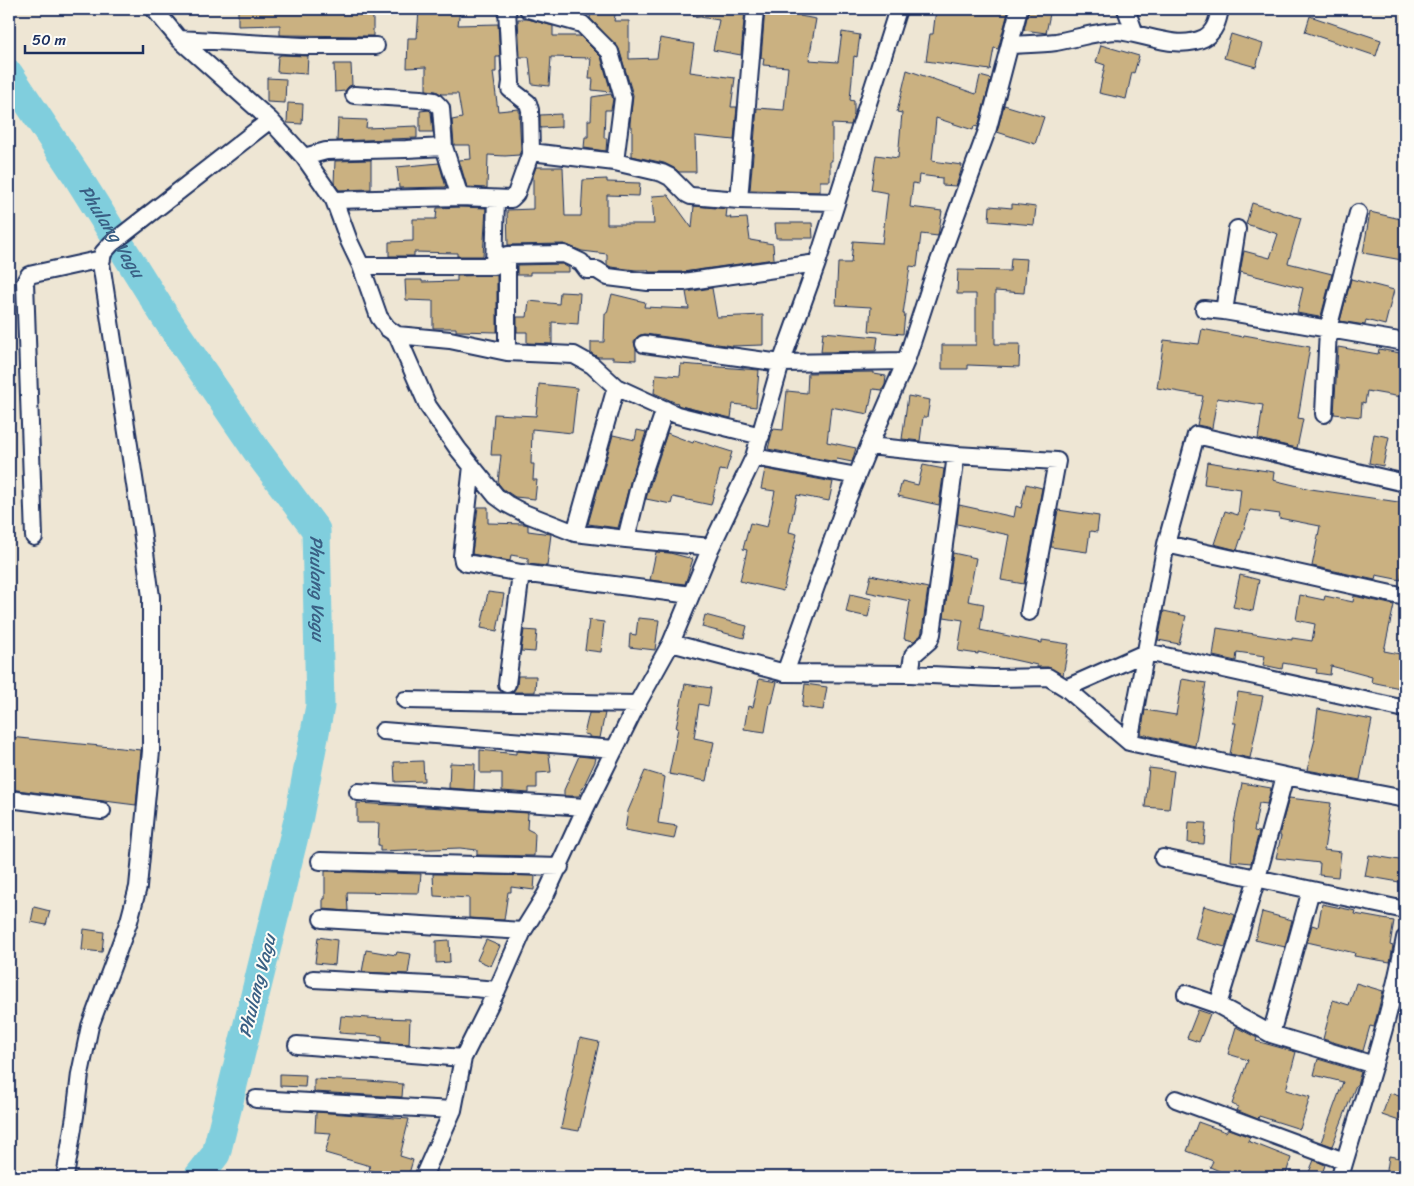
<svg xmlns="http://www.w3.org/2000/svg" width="1414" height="1186" font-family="Sriracha,sans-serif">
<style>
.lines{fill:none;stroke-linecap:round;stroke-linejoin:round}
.river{stroke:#80cedd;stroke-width:29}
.building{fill:#cab181;stroke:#1b2f5e}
.minor-casing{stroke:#1b2f5e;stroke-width:20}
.minor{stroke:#fdfcf7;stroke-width:16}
.labels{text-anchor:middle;stroke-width:4;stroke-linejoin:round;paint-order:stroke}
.water-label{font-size:18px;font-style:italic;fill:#395f84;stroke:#fdfcf7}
</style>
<rect width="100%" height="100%" fill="#eee6d4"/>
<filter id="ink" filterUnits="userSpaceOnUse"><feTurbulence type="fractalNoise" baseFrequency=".02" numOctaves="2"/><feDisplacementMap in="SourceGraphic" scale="10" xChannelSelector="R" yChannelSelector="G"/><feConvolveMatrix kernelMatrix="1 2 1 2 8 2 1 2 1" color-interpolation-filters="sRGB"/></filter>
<g filter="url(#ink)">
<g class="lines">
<path class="river" id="s1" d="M9,74L77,176L166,318L257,451L316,530L320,706L299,816L216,1154L198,1177"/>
</g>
<path class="building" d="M238,9H373V36L280,35V25L238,26Z
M419,9H460L458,25L498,24L500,57H496V72H493L498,111L519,109L521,150L519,155L505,156L488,155L487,188L467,187L459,160L471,159L470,145H454L452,120L462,118L458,94H441L436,91L426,90V67L407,68L408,38H417Z
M591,9H616L614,21H629V59L657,58L660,38L694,44L690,72L735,78L731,107H737L734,140L695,136L696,172H679L674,168L664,163L632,156V126H630V123L633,95L619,49L590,18Z
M693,9H745L741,55L713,50L719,20L693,16Z
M765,9H803L800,16L816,19L809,60L838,62L842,32L860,35L857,57L854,56L850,100L854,101V115L851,125L832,124V161H830V181H820V192L750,190L757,108L784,110L788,67L763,65L764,58H761Z
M936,9H1009L998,49L994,48L990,70L926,61L930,34H933Z
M1029,9H1051L1046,33L1024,30Z
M1310,16L1381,40L1376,56L1305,32Z
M518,19H528L553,26V36H580L601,57L611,92L592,90L593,79H589L591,58L551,57L549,86L532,84L529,57H520Z
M1231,34L1263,44L1256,67L1224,58Z
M1101,45L1139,56L1134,73L1132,72L1126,99L1099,93L1105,65L1096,62Z
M280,55L308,56L307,74L277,72L278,56H280Z
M334,64H351L352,85L349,86L345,91L335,92Z
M907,70L976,94L980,76L991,79L978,127L974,126L973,130L936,118L932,161L962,165L961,171L956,186L942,185V178L919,175L918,184L913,183L910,207L942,211L938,236L921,234L917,267L910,266L903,314H905L903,334L869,331L871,307L836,305L838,263H851L853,241L882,243L888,193L871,190L876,155L898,158L902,113L897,112Z
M267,78L286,79L285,103L267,102Z
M611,94L613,99L611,110H605L604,138H607L606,151L584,148L585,137H588V120H591L592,97Z
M288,103L303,104L302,124L287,123Z
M1004,105L1044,117L1035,144L997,132Z
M429,110L431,112L433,132H420V111Z
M561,114V127L540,128V115Z
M338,119L367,120L366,128L417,126V138L337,141Z
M371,160V189L339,190L334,183L335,161Z
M439,163L446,187L399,188L397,167Z
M536,167H563L565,216H581L583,180L607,179V182L640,183L639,196L607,195V224H654L652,196L668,195L692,228L694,206L727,209L726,217H731L730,219L747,218L750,240L773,244L774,259L683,272H649L648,270H636L611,267L607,265V254L582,251L564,244L508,245L507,210L533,209V176Z
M1252,203L1301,218L1288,263L1332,274L1321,316L1319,317L1297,313L1303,288L1240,272L1244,251L1270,258L1278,234L1246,224Z
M1012,204L1036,207L1034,225L989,221L990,206L1012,208Z
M460,207L486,208L483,256H457V253L414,252V256H389V242L413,241V219H436L437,208Z
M1370,212L1405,220V241L1402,260L1363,253Z
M775,223H812L813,238H776Z
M1011,258L1027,259L1024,293L995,291V344H1020L1019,367L968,365V369H942V345H976V294H957L958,270L1010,271Z
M562,264L569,268V272H530V275H517V265Z
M497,275V332L458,331H456V328H433V301L406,300L405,280H422V282L457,281V276Z
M1351,279L1394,290L1385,325L1366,320L1365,325L1340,321Z
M712,288L717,317L763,315V345L732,346L645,334L640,335L636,338L634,342L636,349V360L613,359V357H598L591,353V342H604L605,313H607L612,294L645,302L644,307L689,309L686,292Z
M560,292L580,293L578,324L552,322V344L527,343V332H517V317H527L529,301L559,304Z
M1202,329L1243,337L1244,335L1310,347L1298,418L1303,419L1297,448L1258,439L1263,405L1217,398L1212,428L1197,425L1203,396L1157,388L1164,340L1199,344Z
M823,332L878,337L876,351L821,352Z
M1338,347L1378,354L1379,349L1405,354V376H1404L1401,397L1367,391L1365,403L1362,402L1361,417L1334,414Z
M681,364L759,370L756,407L733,404L731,418L680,406L677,404L678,403L674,402L654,393L656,374L680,376Z
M874,372V374L886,376L885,385L882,390L873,389L868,414L831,407L827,442L856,448L852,462L837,459L836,462L768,449L773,429L783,430L787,391L807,393L808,373Z
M539,384L577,388L572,433L532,429L531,464H534L533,480H537L535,499L515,497L503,489L498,483L501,455H491L494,414L536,416Z
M908,396L930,400L927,417H923L920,441L902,439Z
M637,430L646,432L631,479L618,528L588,524L613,435L635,440Z
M667,433L693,443L694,440L732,452L726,471L720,470L711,505L673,497L671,504L646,499L650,485Z
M1374,434L1389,437L1383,466L1369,463Z
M1207,462L1274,472L1273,480L1311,489L1405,503V556L1401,580L1376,575L1375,580L1312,566L1320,526L1279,518L1280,514L1250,510L1237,550L1214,544L1225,511L1238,515L1241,489L1204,484Z
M923,465L944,469L939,505L898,496L902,481L918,485Z
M765,469L833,482L829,501L797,495L789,532L797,534L783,591L740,581L747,550L743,549L750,523L767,527L775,491L761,489Z
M1026,484L1042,488L1024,584L1001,580L1009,535L957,524L959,505L1014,517L1016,506L1021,508Z
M478,507H488V523L524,524L528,525V531L551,534L547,566L528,564V558L511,555L510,561L472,554Z
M1058,510L1099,516L1097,532L1090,531L1087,552L1051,547Z
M656,552L670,553L693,559L685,584L650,580Z
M953,553L976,558L968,601L984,604L980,630L1042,643V640L1069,644L1063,675L1048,667H1037V665L978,652V654L958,651L963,620L944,617Z
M871,575L928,588L922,631L921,635L914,641L904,639L910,601L867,592Z
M1240,575L1259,580L1253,611L1233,607Z
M488,592L504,594L497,631L481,628Z
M850,594L872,599L868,617L846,612Z
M1300,595L1324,600L1325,596L1353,602L1354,596L1394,605L1384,651L1405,655V689L1371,682L1372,677L1331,666L1330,675L1316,673L1317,669L1283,663L1282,669L1263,665L1265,656L1237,652L1236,661L1213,656L1217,628L1292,640V638L1312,641L1315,624L1296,620Z
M1164,611L1186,616L1179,644L1158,640Z
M705,615L747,626L744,638L702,627Z
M638,618L659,620L655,650L629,647L630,634L636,635Z
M589,620L604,622L601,652L585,650Z
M524,630L537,631L535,652L521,651Z
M518,676H536L535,692H513L517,686Z
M759,679L777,682L772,703H770L765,732L744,729L748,706L753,707Z
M1182,679L1206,683L1195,746L1141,734L1145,710L1176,715Z
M685,684L711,688L708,706L699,704L694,738L714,742L706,781L669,774L678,728H676Z
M805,684L827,687L823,710L802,707Z
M1238,692L1263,696L1250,758L1230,754L1236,723H1233Z
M1318,709L1372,720L1360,780L1307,770L1315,739L1314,738Z
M589,713H605L600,738L589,737V735L584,734Z
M9,737L141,750L136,805L9,789Z
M480,750L516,754V751L549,754L551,772L537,773V788H529V793L502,791V773H480Z
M579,756L596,758L595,762L579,796H565L564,795V790Z
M423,761L424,781L395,782L394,762Z
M450,763L475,764L474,790L449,788Z
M1149,768L1174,771L1169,809L1145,807Z
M645,771L665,777L658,823L677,826L674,839L625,830L628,811Z
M1242,783L1271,788L1267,804L1259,803L1254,831L1259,832L1251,863L1231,861L1234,823Z
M1289,798L1331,803L1324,850L1341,852L1338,877L1319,875L1320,863L1276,858L1281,836H1280V831Z
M357,803L528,813L527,829L535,833L534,855V856L477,855V850L460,848L380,851V845H378L379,823H357Z
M1189,822L1206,823L1204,844L1188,843Z
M1369,855L1405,861V883L1365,876Z
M325,871L421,874L419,893L347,892L348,911L323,909V899H325Z
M433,874H444L535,876L534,890L511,887V892H508L504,920L469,918V898L434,896Z
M1322,904L1356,911L1355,914L1394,921L1390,945L1393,946L1390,962L1354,956L1355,953L1307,942L1312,925L1318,927Z
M1204,906L1235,915L1225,947L1195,939Z
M34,907L50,911L46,925L31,922Z
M1262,912L1292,920L1285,947L1255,940Z
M84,929L104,932L102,952L82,950Z
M318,937L337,940L335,965L315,963Z
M449,940L450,962L436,963V941Z
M486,940L500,946L491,966L477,960Z
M366,950L396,955L397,952L411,954L408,974L362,972Z
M1356,983L1383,991L1374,1027L1370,1026L1363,1051L1323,1039L1333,1000L1349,1005Z
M1198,1010L1210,1014L1199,1042L1187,1038Z
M341,1016L382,1019L383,1018L410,1019L409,1044L382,1042V1036L339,1033Z
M1236,1027L1257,1038L1256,1041L1296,1052L1286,1090L1310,1097L1300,1129L1259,1116L1258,1119L1236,1110L1238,1107L1232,1104L1248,1060L1228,1054Z
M580,1038L599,1042L579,1131L561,1128Z
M1318,1059L1361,1072L1357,1085H1356L1332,1146L1321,1142L1343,1082L1314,1075Z
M280,1074L306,1075L305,1087L280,1086Z
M314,1079L369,1081L403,1084L402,1097L314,1092Z
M1390,1093L1405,1098V1123L1382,1115Z
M316,1112L409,1119L400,1156L413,1160L408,1177H393L369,1170L370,1166L325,1153L331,1133L315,1132Z
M1198,1122L1226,1132L1228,1129L1250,1137L1248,1141L1291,1158L1285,1177H1245L1233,1173L1231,1176L1210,1167L1213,1161L1187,1151Z
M1389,1156L1405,1159V1177H1386Z
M1314,1160L1325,1165L1321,1177H1307Z"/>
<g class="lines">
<g class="minor-casing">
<path id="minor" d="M154,9L179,39L270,120
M507,9L511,82L510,89L528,103L530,110L531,152
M528,9L582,24L610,52L623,98L615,162
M1126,9L1135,34
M179,39L303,46H376
M1010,45C1025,44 1041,44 1056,42C1074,39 1099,31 1117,31C1144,33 1177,51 1204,38C1215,32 1218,20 1220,9
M354,95L421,99L434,101L441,108L444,147L460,197
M304,157L326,151L406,149L444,147
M334,200L349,241L361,266L379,317L387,328L397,335L450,340L507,352L574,355L592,365L616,387L677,415L761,436
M739,200L836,202
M361,266H494L507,255
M494,266L496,199
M1204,309L1224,311L1405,342
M1224,311L1237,229
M397,335L428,406L458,449L496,496L507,504L524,513L575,533L626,539L711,547
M644,344L781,363L906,361
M507,352V255L564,254L581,262L587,270H597L608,277L648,282H683L817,263
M1324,414L1328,329L1358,213
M869,446L956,455L1057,461L1029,612
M754,457L857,476
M472,466L462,556L463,561L467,563L521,573L691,595
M575,533L616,387
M34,537L25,282L29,275L102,259
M626,539L640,482L665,409
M1166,544L1405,597
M671,643L785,673L910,674L994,678L1048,677L1066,688L1129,742L1285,776L1405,799
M785,673L845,505L869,446L906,361L935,272L988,128L1019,9
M910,674L913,655L929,641L932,634L956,455
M507,684L521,573
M1066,688L1147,652L1405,709
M405,700L637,704
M383,731L615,749
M1129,742L1166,544L1196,435L1405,483
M358,792L586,807
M9,799L102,811
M1163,858L1405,910
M320,861L560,867
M322,919L523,931
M313,979L449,986L497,990
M1186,994L1218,1005L1271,1034L1374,1065
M1218,1005L1257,878L1285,776
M1271,1034L1311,890
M297,1045L463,1058
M256,1099L453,1110
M1176,1099L1344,1161
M65,1177L75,1116L80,1074L90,1026L129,921L138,887L151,751V597L142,530L101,263L103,253L111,244L270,120L304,157L334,200L460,197L511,199L516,194L531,152L615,162L662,173L670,177L687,194L691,196L739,200L755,9
M423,1177L453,1110L463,1058L497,990L523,931L546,894L586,807L637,704L671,643L711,547L754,457L781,363L817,263L898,9
M1340,1177C1363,1098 1390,1020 1405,938"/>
</g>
<use href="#minor" class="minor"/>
</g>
</g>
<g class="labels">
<g class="water-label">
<text dy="6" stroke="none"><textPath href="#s1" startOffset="188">Phulang Vagu</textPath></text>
<text dy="6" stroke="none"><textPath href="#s1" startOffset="608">Phulang Vagu</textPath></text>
<text transform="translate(257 986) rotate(-76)" y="6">Phulang Vagu</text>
</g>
</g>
<rect width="1414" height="1186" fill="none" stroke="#fdfcf7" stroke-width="30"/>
<rect x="15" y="15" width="1384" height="1156" fill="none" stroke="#1b2f5e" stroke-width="2" filter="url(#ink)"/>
<path d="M25 45v8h118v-8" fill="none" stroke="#1b2f5e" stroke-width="2.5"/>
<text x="32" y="45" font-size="15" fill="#1b2f5e" stroke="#fdfcf7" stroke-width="4" paint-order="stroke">50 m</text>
</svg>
